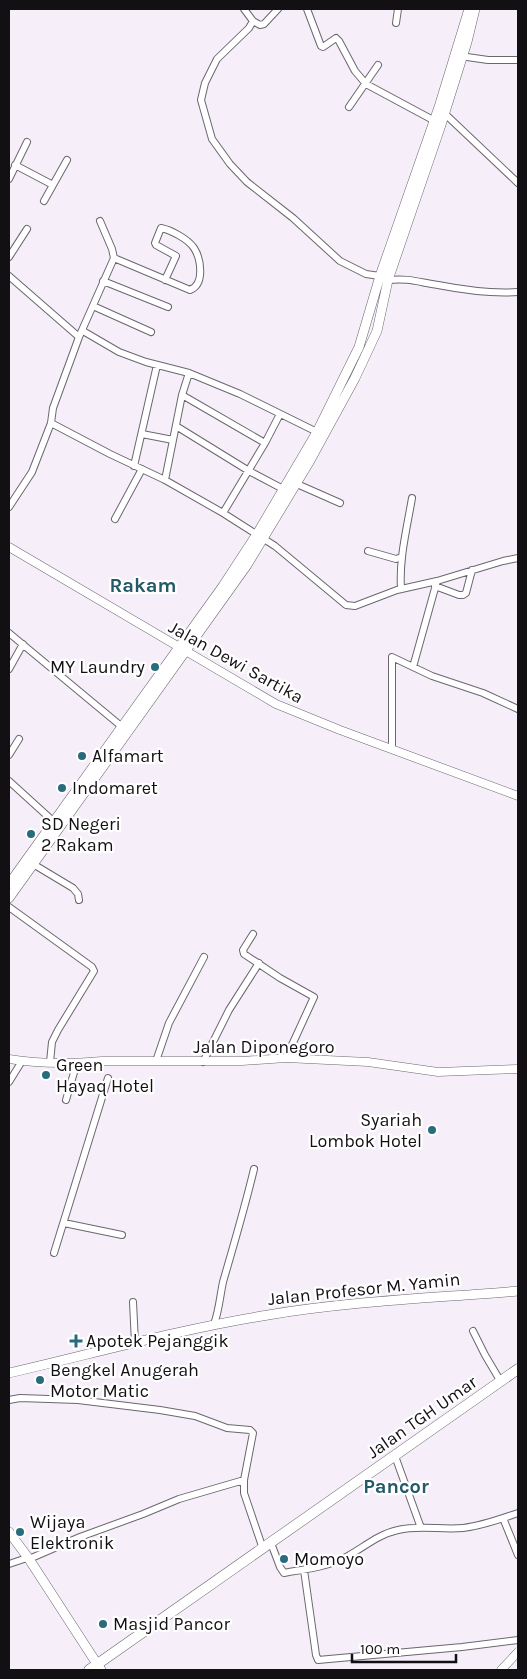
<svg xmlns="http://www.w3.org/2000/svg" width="527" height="1679" font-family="Karla,sans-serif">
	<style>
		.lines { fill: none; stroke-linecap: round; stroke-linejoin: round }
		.minor-casing { stroke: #6c666f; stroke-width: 8 }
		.tertiary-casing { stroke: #6c666f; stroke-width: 9 }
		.secondary-casing { stroke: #6c666f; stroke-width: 10 }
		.primary-casing { stroke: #6c666f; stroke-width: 11 }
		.minor { stroke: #fff; stroke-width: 6 }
		.tertiary { stroke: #fff; stroke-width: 8 }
		.secondary { stroke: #fff; stroke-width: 9 }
		.primary { stroke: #fff; stroke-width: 10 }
		.poi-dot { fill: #276b7c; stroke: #fff; stroke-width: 2 }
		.labels { text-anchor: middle; stroke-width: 4.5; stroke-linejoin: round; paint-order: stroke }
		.street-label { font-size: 18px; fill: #131014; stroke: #fff }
		.poi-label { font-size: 18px; fill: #131014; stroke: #fff; text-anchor: start }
		.quarter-label { font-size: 20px; font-weight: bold; fill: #245967; stroke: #fff }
	</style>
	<rect width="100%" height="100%" fill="#f6eff9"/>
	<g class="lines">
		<defs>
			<path id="minor" d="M 244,9 L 253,21 L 260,25 L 264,24 L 278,9
				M 307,9 L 321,46 L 323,47 L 336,38 L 339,41 L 355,71 L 366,84 L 433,120
				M 253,21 L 249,28 L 217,59 L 205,83 L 201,100 L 212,139 L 230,164 L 247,182 L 293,218 L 340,261 L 366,274 L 380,276
				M 396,23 L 398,9
				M 460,56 L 488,60 L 518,60
				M 349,107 L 378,65
				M 443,112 L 518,183
				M 15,165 L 53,185
				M 9,179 L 27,142
				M 44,201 L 67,160
				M 100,221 L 112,249 L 114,258 L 190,290 C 205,284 201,259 194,248 C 188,239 171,230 161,228 L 155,243 L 156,245 L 176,256 L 165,280
				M 9,257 L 27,229
				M 114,258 L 79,337 L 53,408 L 51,423 L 110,454 L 165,480 L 223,513 L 275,546 L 346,605 L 355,606 L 397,590 L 437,581 L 503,561 L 518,558
				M 9,276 L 79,337
				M 388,280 C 409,278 418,282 438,285 C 464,290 492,294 518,292
				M 103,281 L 168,307
				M 93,306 L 151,332
				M 83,331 L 119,352 L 146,362 L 189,373 L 240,394 L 317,432
				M 182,395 L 265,443
				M 176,426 L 249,471 L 285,490
				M 142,434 L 173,440
				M 134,466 L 157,365
				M 165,480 L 182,395 L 189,373
				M 297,484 L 340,503
				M 9,507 L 32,472 L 51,423
				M 223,513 L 265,443 L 280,414
				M 115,519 L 142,469
				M 368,551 L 396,559 L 402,557
				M 435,586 L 459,595 L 463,595 L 466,593 L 472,570
				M 401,589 C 399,558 407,528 412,498
				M 9,633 L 121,726
				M 413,667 L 437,581
				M 9,669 L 23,644
				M 392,749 L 392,657 L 432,676 L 483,693 L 518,709
				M 9,755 L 19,739
				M 9,781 L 53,821
				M 33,864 L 73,888 L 78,894 L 79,900
				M 9,907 L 92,967 L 94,971 L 58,1030 L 52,1042 L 50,1062
				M 253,934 L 243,950 L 244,954 L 280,978 L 314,997 L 286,1058
				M 156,1061 L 169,1023 L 204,957
				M 203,1062 L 229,1010 L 259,963
				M 9,1082 L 22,1061
				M 66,1100 L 75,1069 L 83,1064
				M 64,1223 L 122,1235
				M 54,1253 L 108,1078
				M 133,1302 L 135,1343
				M 214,1324 C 219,1311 220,1296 223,1282 C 234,1244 245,1207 254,1169
				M 473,1331 L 485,1355 L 501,1382
				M 9,1400 L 20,1398 L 78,1400 L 160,1410 L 195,1416 L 227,1428 L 250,1430 L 253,1433 L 244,1480 L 244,1493 L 263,1549
				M 395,1456 L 421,1528
				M 503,1518 L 518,1555
				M 271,1543 L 280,1567 L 284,1573 L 289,1572 C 309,1569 330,1566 348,1556 C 364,1547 379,1534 398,1530 C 419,1525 442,1530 463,1528 C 482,1526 500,1519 518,1513
				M 29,1559 L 80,1537 L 143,1514 L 179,1499 L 244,1480
				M 9,1564 L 24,1559
				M 304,1570 L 316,1655 L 318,1660 L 462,1647 L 518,1640"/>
			<path id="tertiary" d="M 9,547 L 276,704 L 340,730 L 518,796
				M 9,1059 C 40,1064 71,1064 102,1061 L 242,1061 L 286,1058 L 368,1062 L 438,1072 L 518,1069
				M 501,1670 L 518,1652"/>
			<path id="secondary" d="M 9,884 L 223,586 L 257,534 L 317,432 L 359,347 L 380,276 L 439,107 L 469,9
				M 9,898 L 247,565 L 308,464 L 355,378 L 377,331 L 388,280 L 440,128 L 467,42 L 475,9
				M 9,1373 C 95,1353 181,1329 268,1315 C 351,1301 435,1298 518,1291
				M 9,1532 L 29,1559 L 101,1670"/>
			<path id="primary" d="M 89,1670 L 518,1369"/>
		</defs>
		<use href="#minor" class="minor-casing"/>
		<use href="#tertiary" class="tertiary-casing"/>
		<use href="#secondary" class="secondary-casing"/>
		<use href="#primary" class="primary-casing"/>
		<use href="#minor" class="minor"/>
		<use href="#tertiary" class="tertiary"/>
		<use href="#secondary" class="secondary"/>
		<use href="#primary" class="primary"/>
	</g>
	<g class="poi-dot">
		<circle cx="155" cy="667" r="5"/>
		<circle cx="82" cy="756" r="5"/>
		<circle cx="62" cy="788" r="5"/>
		<circle cx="31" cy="834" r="5"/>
		<circle cx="46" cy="1075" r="5"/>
		<circle cx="432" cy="1130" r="5"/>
		<path d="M73.5 1333.5h5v5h5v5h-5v5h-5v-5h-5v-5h5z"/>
		<circle cx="40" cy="1380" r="5"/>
		<circle cx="20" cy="1532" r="5"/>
		<circle cx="284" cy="1559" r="5"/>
		<circle cx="103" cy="1624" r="5"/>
	</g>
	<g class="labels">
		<g class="street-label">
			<text transform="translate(236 662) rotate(29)" y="6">Jalan Dewi Sartika</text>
			<text x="264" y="1053">Jalan Diponegoro</text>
			<text transform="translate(364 1289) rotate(-6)" y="6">Jalan Profesor M. Yamin</text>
			<text transform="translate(422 1417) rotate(-35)" y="6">Jalan TGH Umar</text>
		</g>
		<g class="poi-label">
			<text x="145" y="673" text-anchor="end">MY Laundry</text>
			<text x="92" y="762">Alfamart</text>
			<text x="72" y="794">Indomaret</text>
			<text x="41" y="830">SD Negeri<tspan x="41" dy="21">2 Rakam</tspan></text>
			<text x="56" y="1071">Green<tspan x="56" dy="21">Hayaq Hotel</tspan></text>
			<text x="422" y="1126" text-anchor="end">Syariah<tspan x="422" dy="21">Lombok Hotel</tspan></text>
			<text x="86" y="1347">Apotek Pejanggik</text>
			<text x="50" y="1376">Bengkel Anugerah<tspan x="50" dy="21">Motor Matic</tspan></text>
			<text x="30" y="1528">Wijaya<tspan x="30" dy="21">Elektronik</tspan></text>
			<text x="294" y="1565">Momoyo</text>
			<text x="113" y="1630">Masjid Pancor</text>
		</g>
		<g class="quarter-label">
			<text x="143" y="592">Rakam</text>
			<text x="396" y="1493">Pancor</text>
		</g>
	</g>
	<rect width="527" height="1679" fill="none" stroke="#131014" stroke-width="20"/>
	<path d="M352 1654v8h104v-8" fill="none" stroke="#131014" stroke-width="2.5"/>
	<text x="360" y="1654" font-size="15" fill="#131014" stroke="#ffffff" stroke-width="4" paint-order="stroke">100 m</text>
</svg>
